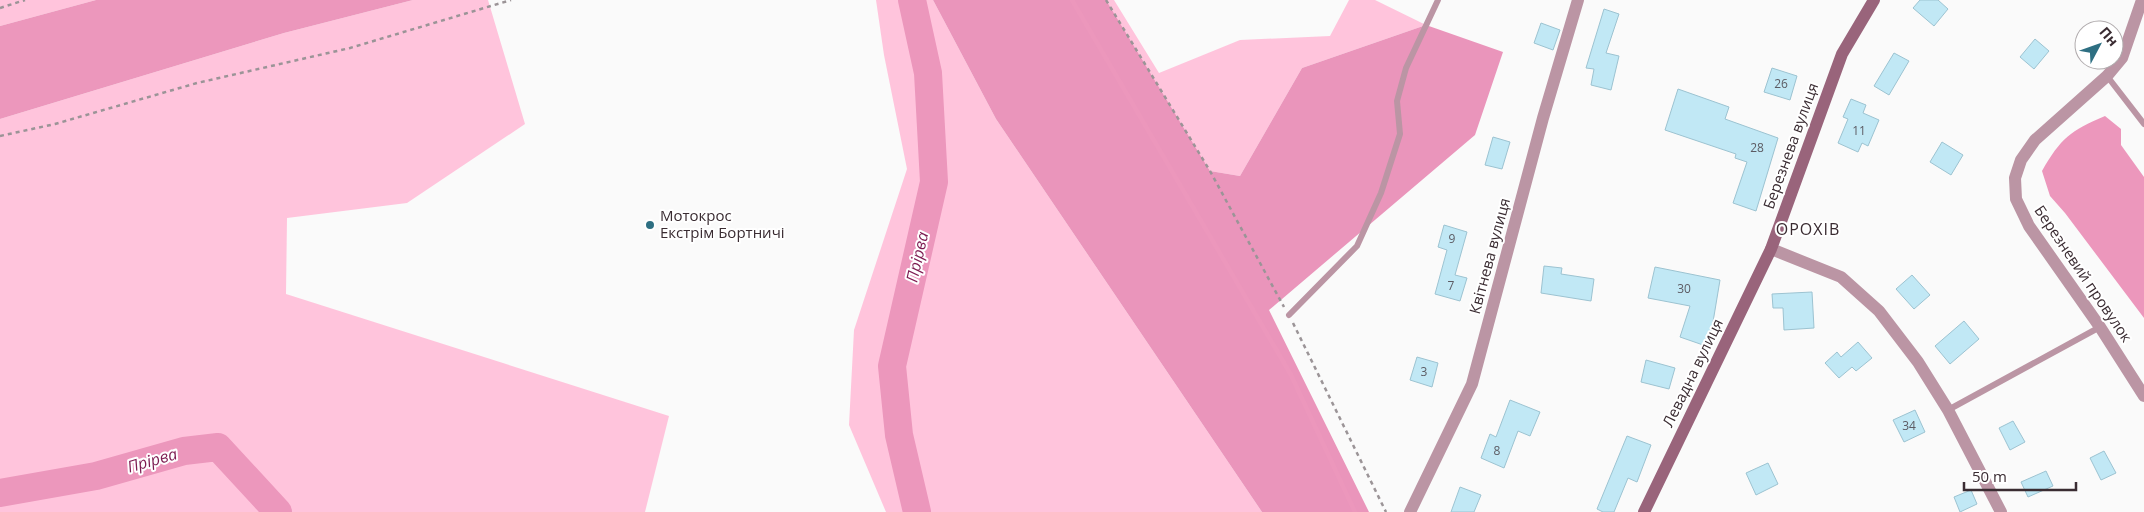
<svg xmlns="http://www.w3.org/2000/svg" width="2144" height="512" font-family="'Open Sans',sans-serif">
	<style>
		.green { fill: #ffc4dc }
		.forest { fill: #ea95bb }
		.water { fill: #ec97bc }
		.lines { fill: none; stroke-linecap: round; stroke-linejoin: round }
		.stream { stroke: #ec97bc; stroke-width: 4.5 }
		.river { stroke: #ec97bc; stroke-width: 28 }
		.building { fill: #c1e8f5; stroke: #9cc3d1 }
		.path { stroke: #9b9497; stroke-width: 2.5; stroke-dasharray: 4 4; stroke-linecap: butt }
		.lane { stroke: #bb95a4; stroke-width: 6 }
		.street { stroke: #bb95a4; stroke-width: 12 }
		.secondary { stroke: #99647b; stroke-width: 12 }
		.poi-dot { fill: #2e6f82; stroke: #fff; stroke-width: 2 }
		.labels { text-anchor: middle; stroke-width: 4; stroke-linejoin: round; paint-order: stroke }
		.number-label { font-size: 12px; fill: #5c5b63 }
		.street-label { font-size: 15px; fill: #3a2c32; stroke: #fff }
		.poi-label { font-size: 15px; fill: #3a2c32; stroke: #fff; text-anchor: start }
		.neighbourhood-label { font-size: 16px; letter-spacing: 1px; fill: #3a2c32; stroke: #fff }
		.water-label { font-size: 16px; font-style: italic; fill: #7c1a50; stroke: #fff }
	</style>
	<rect width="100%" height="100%" fill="#fafafa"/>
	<path class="green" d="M 0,0 L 96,0 L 0,26 Z
		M 413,0 L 488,0 L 525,124 L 407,203 L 287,218 L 286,294 L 669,416 L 645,512 L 0,512 L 0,119 L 284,33 Z
		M 876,0 L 933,0 L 996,119 L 1262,512 L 886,512 L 849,425 L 854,330 L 907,169 L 884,55 Z
		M 1106,0 L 1114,0 L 1159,73 L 1240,40 L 1330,36 L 1349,0 L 1375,0 L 1426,25 L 1302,68 L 1240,176 L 1210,171 Z"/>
	<path class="forest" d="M 933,0 L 1106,0 L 1210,171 L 1240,176 L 1302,68 L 1426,25 L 1503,52 L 1475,135 L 1269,310 L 1369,512 L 1262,512 L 996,119 Z"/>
	<path class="water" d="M 96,0 L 413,0 L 284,33 L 0,119 L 0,26 Z
		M 2105,116 L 2121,129 L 2121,145 L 2144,177 L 2144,318 L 2065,213 L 2050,196 L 2042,171 C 2061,138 2070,131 2105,116 Z"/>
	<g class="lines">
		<path class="stream" d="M 1072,0 L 1291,375 L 1355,512"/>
		<path class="river" d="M 912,0 L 928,73 L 934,182 L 892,366 L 899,435 L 917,512
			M 0,493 L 96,476 L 184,451 L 218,447 L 278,512"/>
	</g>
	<path class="building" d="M 1920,0 L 1938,0 L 1948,9 L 1934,26 L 1913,8 Z
		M 1604,9 L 1619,14 L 1606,53 L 1619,56 L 1611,90 L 1591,85 L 1594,69 L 1586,68 Z
		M 1541,23 L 1560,30 L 1553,50 L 1534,43 Z
		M 2035,39 L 2049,51 L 2034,69 L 2020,57 Z
		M 1894,53 L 1909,61 L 1889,95 L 1874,86 Z
		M 1772,68 L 1797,76 L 1790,100 L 1764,92 Z
		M 1678,89 L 1729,107 L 1725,119 L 1778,138 L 1756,211 L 1733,203 L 1747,162 L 1735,158 L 1736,154 L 1665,130 Z
		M 1851,99 L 1866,105 L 1863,113 L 1879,120 L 1868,146 L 1862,143 L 1858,152 L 1838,143 L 1848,119 L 1843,117 Z
		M 1493,137 L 1510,142 L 1502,169 L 1485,165 Z
		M 1942,142 L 1963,155 L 1951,175 L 1930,162 Z
		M 1444,225 L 1467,232 L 1455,275 L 1467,278 L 1460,301 L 1435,294 L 1447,250 L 1438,247 Z
		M 1544,266 L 1562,268 L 1561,274 L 1594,279 L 1591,301 L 1541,293 Z
		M 1655,267 L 1720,280 L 1712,328 L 1706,346 L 1680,337 L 1690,306 L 1648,298 Z
		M 1912,275 L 1930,295 L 1914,309 L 1896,289 Z
		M 1812,292 L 1814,328 L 1784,330 L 1783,308 L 1773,308 L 1772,294 Z
		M 1964,321 L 1979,339 L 1950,364 L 1935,346 Z
		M 1858,342 L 1872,358 L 1856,371 L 1852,367 L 1839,378 L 1825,363 L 1837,352 L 1841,357 Z
		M 1417,357 L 1438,363 L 1432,387 L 1410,380 Z
		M 1646,360 L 1675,368 L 1669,389 L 1641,382 Z
		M 1510,400 L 1540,412 L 1530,436 L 1518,431 L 1504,468 L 1481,458 L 1490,434 L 1496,437 Z
		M 1915,410 L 1925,432 L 1904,442 L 1893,420 Z
		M 2013,421 L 2025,442 L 2010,450 L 1999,428 Z
		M 1627,436 L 1651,445 L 1637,482 L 1628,478 L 1614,512 L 1603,512 L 1597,509 Z
		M 2104,451 L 2116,473 L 2101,480 L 2090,458 Z
		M 1768,463 L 1778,484 L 1756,495 L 1746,473 Z
		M 2046,471 L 2053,486 L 2028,497 L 2021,482 Z
		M 1460,487 L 1481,495 L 1474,512 L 1451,512 Z
		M 1971,490 L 1977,504 L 1960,512 L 1954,497 Z"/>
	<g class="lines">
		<path class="path" d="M 1106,0 L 1210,171 L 1284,307
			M 0,8 L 25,0
			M 0,136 L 55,124 L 197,83 L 350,48 L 511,0
			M 1293,323 L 1386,512"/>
		<path class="lane" d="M 2107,76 L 2144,124
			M 1289,315 L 1357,246 L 1381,193 L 1400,134 L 1397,101 L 1406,68 L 1438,0
			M 1948,410 L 2100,327"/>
		<path class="street" d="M 2142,0 L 2122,58 L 2107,76 L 2035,140 L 2021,160 L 2015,178 L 2016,199 L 2029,226 L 2100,327 L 2144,396
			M 1771,249 L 1841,277 L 1879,311 L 1918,362 L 1948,410 L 2001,512
			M 1410,512 L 1472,384 L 1543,118 L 1578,0"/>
		<path class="secondary" d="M 1644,512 L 1771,249 L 1842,54 L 1874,0"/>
	</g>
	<circle class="poi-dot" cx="650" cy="225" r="5"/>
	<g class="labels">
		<g class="number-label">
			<text x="1781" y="88">26</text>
			<text x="1859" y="135">11</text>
			<text x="1757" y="152">28</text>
			<text x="1452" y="243">9</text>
			<text x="1451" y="290">7</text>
			<text x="1684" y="293">30</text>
			<text x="1424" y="376">3</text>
			<text x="1909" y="430">34</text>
			<text x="1497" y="455">8</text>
		</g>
		<g class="street-label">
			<text transform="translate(1791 146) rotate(-70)" y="5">Березнева вулиця</text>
			<text transform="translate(1490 256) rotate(-75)" y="5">Квітнева вулиця</text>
			<text transform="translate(2083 274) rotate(56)" y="5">Березневий провулок</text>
			<text transform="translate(1693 373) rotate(-64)" y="5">Левадна вулиця</text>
		</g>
		<g class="poi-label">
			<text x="660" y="221">Мотокрос<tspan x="660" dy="17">Екстрім Бортничі</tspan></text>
		</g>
		<g class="neighbourhood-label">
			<text x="1808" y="235">ОРОХІВ</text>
		</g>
		<g class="water-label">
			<text transform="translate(917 257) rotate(-77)" y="6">Прірва</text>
			<text transform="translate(152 460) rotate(-16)" y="6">Прірва</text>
		</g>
	</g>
	<g transform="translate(2099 45) rotate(49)"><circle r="24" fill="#ffffff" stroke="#b0abad"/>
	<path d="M0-4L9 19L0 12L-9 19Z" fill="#2e6f82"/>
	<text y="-8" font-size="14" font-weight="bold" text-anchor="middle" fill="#3a2c32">Пн</text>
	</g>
	<path d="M1964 482v8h112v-8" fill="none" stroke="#3a2c32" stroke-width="2.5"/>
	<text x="1972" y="482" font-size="15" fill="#3a2c32" stroke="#ffffff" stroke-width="4" paint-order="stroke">50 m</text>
</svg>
